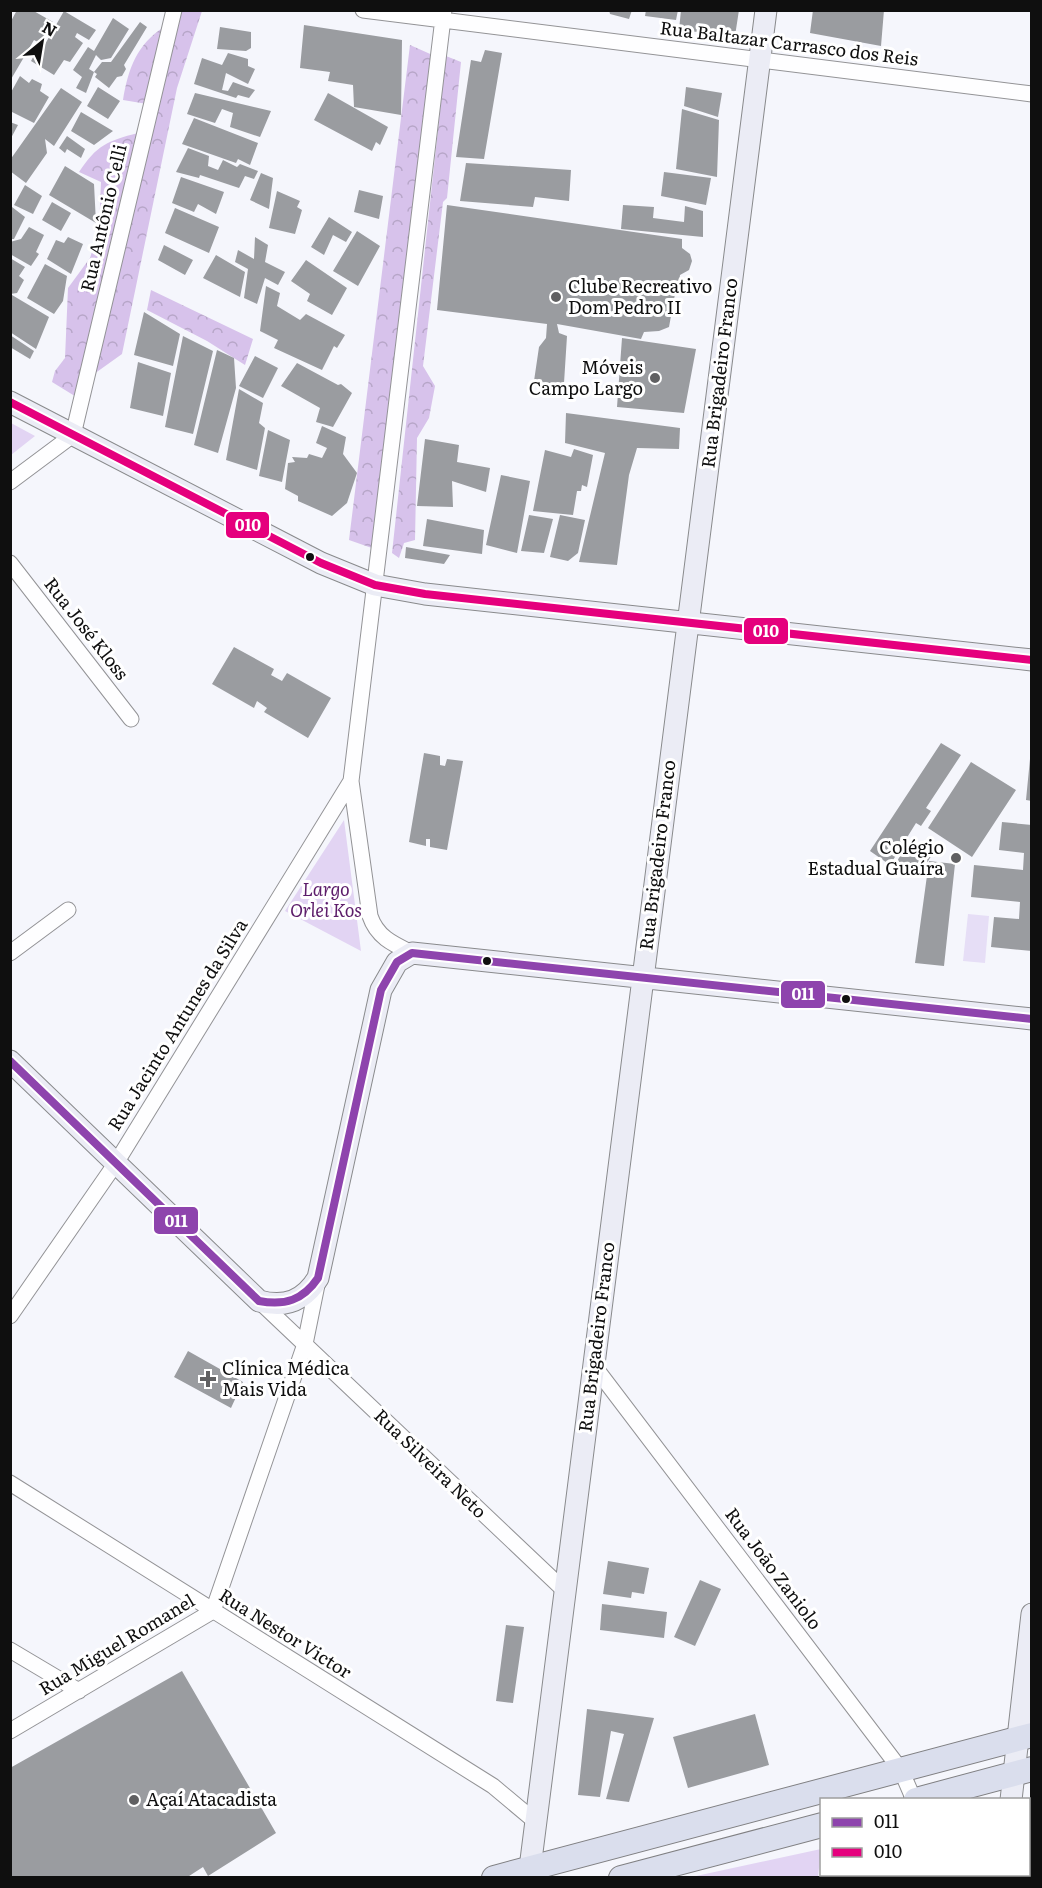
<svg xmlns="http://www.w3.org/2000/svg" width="1042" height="1888" font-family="Literata,serif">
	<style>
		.forest { fill: url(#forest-crowns) }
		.park { fill: #e2d4f3 }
		.pitch { fill: #e6def6 }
		.building { fill: #9a9ca0 }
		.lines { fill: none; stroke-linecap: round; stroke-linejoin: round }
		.minor-casing { stroke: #939396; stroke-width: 17 }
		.secondary-casing { stroke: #898a8c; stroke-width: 23 }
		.primary-casing { stroke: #808083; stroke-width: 26 }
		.minor { stroke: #fefeff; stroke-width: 15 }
		.secondary { stroke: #ebecf5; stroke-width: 21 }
		.primary { stroke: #dadeed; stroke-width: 24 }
		.bus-1-casing { stroke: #fff; stroke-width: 12 }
		.bus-2-casing { stroke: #fff; stroke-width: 12 }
		.bus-1 { stroke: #8e44ad; stroke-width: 8 }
		.bus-2 { stroke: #e5007d; stroke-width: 8 }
		.poi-dot { fill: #606062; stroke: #fff; stroke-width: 2 }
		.bus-dot { fill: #0f0f0f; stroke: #fff; stroke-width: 2 }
		.labels { text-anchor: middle; stroke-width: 6; stroke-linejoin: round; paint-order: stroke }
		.street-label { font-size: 18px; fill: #0f0f0f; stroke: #fff }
		.poi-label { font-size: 18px; fill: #0f0f0f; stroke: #fff; text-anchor: start }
		.park-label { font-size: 18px; font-style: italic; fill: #5c1c6a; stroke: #fff }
		.line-badge { stroke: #fff; stroke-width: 2 }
		.badge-label { font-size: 16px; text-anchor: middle; font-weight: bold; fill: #fff }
	</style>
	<defs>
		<pattern id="forest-crowns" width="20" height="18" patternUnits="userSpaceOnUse" patternTransform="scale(1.5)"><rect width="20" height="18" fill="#d7c2eb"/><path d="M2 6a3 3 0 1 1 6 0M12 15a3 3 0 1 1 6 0" fill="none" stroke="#b7a6c8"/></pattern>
	</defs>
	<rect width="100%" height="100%" fill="#f5f6fc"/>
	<path class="forest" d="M 182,11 L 202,11 L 177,88 L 122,354 L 94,374 Z
		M 164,27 L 147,104 L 123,100 C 128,69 137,44 164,27 Z
		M 410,45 L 437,57 L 386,553 L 349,540 Z
		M 446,56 L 461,62 L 447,198 L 443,202 L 423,366 L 435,386 L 429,418 L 417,438 L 415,540 L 404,543 L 399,558 L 392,553 Z
		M 138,133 L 78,398 L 52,382 L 55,371 L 65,358 L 68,288 L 90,258 L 99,229 L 101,182 L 79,172 C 97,145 107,141 138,133 Z
		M 151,290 L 253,339 L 245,365 L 207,341 L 147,310 Z"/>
	<path class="park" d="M 11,423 L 35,436 L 11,455 Z
		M 344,820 L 361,951 L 285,911 Z
		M 821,1849 L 818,1877 L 696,1876 Z"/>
	<path class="pitch" d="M 968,914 L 989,916 L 985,963 L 963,961 Z"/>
	<path class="building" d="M 17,10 L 32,10 L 53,22 L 41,44 L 34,40 L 10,81 L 10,23 Z
		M 609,10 L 632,10 L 629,19 L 610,14 Z
		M 646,10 L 678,10 L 676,20 L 645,16 Z
		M 681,10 L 739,10 L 735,36 L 679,30 Z
		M 813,10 L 884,10 L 881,46 L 810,33 Z
		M 64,11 L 96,30 L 89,40 L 77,33 L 75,37 L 83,43 L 70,62 L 64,60 L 54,75 L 31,61 L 39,46 L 44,46 Z
		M 113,18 L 129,29 L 111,58 L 101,60 L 96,55 L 89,69 L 94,72 L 86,93 L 76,88 L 82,77 L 73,70 L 88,47 L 94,51 Z
		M 140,22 L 147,27 L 124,65 L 126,69 L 122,76 L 117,77 L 109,88 L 95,77 L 97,74 L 94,72 L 102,62 L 111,62 Z
		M 304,25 L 402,40 L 401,115 L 354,107 L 353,85 L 328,81 L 330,72 L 300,68 Z
		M 220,27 L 251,32 L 251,48 L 246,51 L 217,49 Z
		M 485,50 L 502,53 L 484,159 L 456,157 L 471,60 L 481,62 Z
		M 228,53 L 248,59 L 248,66 L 255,69 L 248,84 L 226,73 L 222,90 L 228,91 L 233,82 L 255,90 L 249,98 L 238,95 L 236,98 L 194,84 L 202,58 L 222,65 Z
		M 20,76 L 29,83 L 32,79 L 42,84 L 40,91 L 49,97 L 34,123 L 10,111 L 10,94 Z
		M 98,87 L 120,101 L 108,119 L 87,106 Z
		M 686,87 L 722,93 L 718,117 L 684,106 Z
		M 61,88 L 82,102 L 54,146 L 45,139 L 47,153 L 26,183 L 10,171 L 10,160 Z
		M 195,93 L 271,111 L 260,137 L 230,127 L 233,113 L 222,109 L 215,123 L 187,114 Z
		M 328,93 L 388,127 L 380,145 L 376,142 L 372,151 L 314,120 Z
		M 682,109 L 719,120 L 717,177 L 676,169 Z
		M 81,112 L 113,131 L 94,145 L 71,131 Z
		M 194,118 L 258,143 L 250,165 L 238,159 L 236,163 L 182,144 Z
		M 10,122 L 18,125 L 10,140 Z
		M 67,136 L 85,149 L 81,158 L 67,149 L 65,153 L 59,148 Z
		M 188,148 L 209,156 L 208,166 L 218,170 L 223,160 L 237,167 L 240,164 L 258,171 L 254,179 L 245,176 L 239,188 L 200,175 L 199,178 L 176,172 Z
		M 466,163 L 571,170 L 569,201 L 535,197 L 533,207 L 460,201 Z
		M 65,166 L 94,184 L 96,223 L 49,195 Z
		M 664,172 L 711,178 L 706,205 L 661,196 Z
		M 261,173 L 273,178 L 269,209 L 250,200 Z
		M 181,177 L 224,192 L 216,214 L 198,204 L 194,212 L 172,203 Z
		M 25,185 L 42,196 L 33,214 L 14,205 Z
		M 359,190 L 383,196 L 379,219 L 354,212 Z
		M 277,191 L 300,201 L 297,207 L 302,210 L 295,234 L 269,228 Z
		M 52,202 L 71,213 L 61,231 L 42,220 Z
		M 447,205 L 682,239 L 682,248 L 690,254 L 692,261 L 689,270 L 680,275 L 679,283 L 677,283 L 669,327 L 659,331 L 644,332 L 641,339 L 557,324 L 559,333 L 567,336 L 564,383 L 559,385 L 534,381 L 539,347 L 546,338 L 547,324 L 437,310 Z
		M 623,205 L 654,207 L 653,218 L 684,222 L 685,206 L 703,211 L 703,237 L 621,229 Z
		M 12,207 L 25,217 L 14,239 L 10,239 Z
		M 175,208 L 219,227 L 209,253 L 165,233 Z
		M 329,217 L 352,232 L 346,242 L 333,235 L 324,255 L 311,247 Z
		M 29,227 L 44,235 L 36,252 L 39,254 L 31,266 L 10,254 L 10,242 L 21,239 Z
		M 357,231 L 380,246 L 358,286 L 333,271 Z
		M 68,237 L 83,244 L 71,274 L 47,259 L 56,240 L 64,243 Z
		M 255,237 L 268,245 L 265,262 L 285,272 L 278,285 L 265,278 L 257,304 L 244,298 L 248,269 L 235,262 L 238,250 L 254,259 Z
		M 164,245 L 193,260 L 185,275 L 158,260 Z
		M 216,255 L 245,272 L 240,297 L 203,278 Z
		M 10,258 L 25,267 L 19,276 L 24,280 L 17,293 L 10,294 Z
		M 306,260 L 347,288 L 332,315 L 307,301 L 310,294 L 291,281 Z
		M 45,264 L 67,276 L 63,301 L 54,314 L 27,298 Z
		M 266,286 L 280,293 L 277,306 L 300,320 L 306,314 L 345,335 L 337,348 L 334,346 L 322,370 L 274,348 L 278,340 L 260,331 Z
		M 12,295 L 49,317 L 36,349 L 10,332 Z
		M 144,312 L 180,334 L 173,366 L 134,355 Z
		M 10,335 L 34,351 L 30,359 L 10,347 Z
		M 183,336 L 213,351 L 193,434 L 165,427 Z
		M 622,338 L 696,349 L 684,413 L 617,407 Z
		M 217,350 L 234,358 L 236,388 L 218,453 L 194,445 Z
		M 255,356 L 278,368 L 263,398 L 239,386 Z
		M 138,362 L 171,373 L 163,416 L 130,408 Z
		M 297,363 L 338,385 L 341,384 L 352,393 L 333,427 L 316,422 L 320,408 L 281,386 Z
		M 239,389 L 263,403 L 259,423 L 265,428 L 257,470 L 226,460 Z
		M 566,413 L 680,428 L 679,449 L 637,448 L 629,475 L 617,565 L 579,562 L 605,453 L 565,443 Z
		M 322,426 L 346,437 L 343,454 L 357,473 L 347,503 L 332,516 L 298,501 L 298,496 L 285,489 L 288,463 L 295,462 L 292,457 L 307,458 L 309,454 L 322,458 L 327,448 L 316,443 Z
		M 268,430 L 290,440 L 282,482 L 259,476 Z
		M 425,439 L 459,445 L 457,462 L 490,468 L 486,492 L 452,481 L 453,507 L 417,506 Z
		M 574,449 L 593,455 L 587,487 L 582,485 L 581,491 L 577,491 L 573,515 L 533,511 L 545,450 L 571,457 Z
		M 501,475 L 530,481 L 517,553 L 486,545 Z
		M 529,515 L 553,519 L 544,553 L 521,551 Z
		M 560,515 L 585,520 L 578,553 L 568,561 L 550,557 Z
		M 427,519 L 484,530 L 482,554 L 423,546 Z
		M 406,547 L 450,555 L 444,564 L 405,558 Z
		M 234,647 L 274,669 L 271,675 L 282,681 L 287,673 L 331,698 L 308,738 L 264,712 L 267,708 L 257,701 L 254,708 L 212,684 Z
		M 941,743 L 961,755 L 926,808 L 931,811 L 921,826 L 916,823 L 890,865 L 870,851 Z
		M 424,753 L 440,756 L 440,765 L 445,766 L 447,759 L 463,761 L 447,850 L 430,847 L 430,839 L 426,839 L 426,846 L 409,842 Z
		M 1030,759 L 1032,759 L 1032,801 L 1026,800 Z
		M 971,762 L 1016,790 L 972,857 L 928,828 Z
		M 1002,822 L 1032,825 L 1032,951 L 991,947 L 994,917 L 1019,919 L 1020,902 L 971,897 L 974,865 L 1023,870 L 1024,853 L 999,850 Z
		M 911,839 L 933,853 L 919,876 L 897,861 Z
		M 929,861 L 955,864 L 944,966 L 915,963 Z
		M 188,1351 L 243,1382 L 231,1408 L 174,1377 Z
		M 608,1561 L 649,1568 L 644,1594 L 632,1592 L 631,1598 L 603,1594 Z
		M 700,1580 L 721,1589 L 695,1646 L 674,1637 Z
		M 602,1604 L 667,1612 L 664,1638 L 600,1630 Z
		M 506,1625 L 524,1627 L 513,1703 L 496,1701 Z
		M 182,1671 L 276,1833 L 208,1876 L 203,1867 L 186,1878 L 10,1878 L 10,1768 Z
		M 587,1709 L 654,1718 L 629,1802 L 606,1799 L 624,1734 L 611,1731 L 600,1797 L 578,1795 Z
		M 755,1714 L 769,1765 L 688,1788 L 673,1737 Z"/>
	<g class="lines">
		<defs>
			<path id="minor" d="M 363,10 L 1032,94
				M 10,482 L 73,435 L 174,10
				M 10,563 L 131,719
				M 10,953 L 68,910
				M 412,953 C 393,944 377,937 370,916 L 351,781 L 444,10
				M 259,1301 L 565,1591
				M 10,1316 L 116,1163 L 351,781
				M 594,1366 L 901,1770 L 914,1800
				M 10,1483 L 493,1786 L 536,1822
				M 213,1611 L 305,1344 L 318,1280
				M 10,1650 L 79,1691
				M 10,1731 L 213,1611"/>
			<path id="secondary" d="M 10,402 L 321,563 L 375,585 L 425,594 L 1032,660
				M 10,1061 L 259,1301 C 285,1308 304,1301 318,1278 L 381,990 L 397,962 L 412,953 L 1032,1019
				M 1011,1800 L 1032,1614
				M 530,1868 L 766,10
				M 1002,1878 L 1003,1874"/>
			<path id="primary" d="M 916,1800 L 1032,1769
				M 494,1878 L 1032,1735
				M 621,1878 L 822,1825"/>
		</defs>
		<use href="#minor" class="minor-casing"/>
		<use href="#secondary" class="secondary-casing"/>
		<use href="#primary" class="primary-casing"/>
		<use href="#minor" class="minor"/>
		<use href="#secondary" class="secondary"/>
		<use href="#primary" class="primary"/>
		<defs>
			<path id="bus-1" d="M 10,1061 L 259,1301 C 285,1306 303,1300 318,1278 L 381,990 L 397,962 L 412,953 L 1032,1019"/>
			<path id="bus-2" d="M 10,402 L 321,563 L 375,585 L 425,594 L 1032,660"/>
		</defs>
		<use href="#bus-1" class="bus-1-casing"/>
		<use href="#bus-2" class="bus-2-casing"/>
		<use href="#bus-1" class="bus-1"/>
		<use href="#bus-2" class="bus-2"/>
	</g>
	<g class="poi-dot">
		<circle cx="556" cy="297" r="6"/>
		<circle cx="655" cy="378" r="6"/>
		<circle cx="956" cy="858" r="6"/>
		<path d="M205 1370h6v6h6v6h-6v6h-6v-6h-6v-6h6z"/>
		<circle cx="134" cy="1800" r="6"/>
	</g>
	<g class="bus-dot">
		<circle cx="310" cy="557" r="5"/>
		<circle cx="487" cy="961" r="5"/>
		<circle cx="846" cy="999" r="5"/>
	</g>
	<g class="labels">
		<g class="street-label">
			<text transform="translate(789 44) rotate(7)" y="6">Rua Baltazar Carrasco dos Reis</text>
			<text transform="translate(104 218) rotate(-77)" y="6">Rua Antônio Celli</text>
			<text transform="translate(720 373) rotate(-83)" y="6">Rua Brigadeiro Franco</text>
			<text transform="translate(86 629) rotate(52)" y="6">Rua José Kloss</text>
			<text transform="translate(658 855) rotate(-83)" y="6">Rua Brigadeiro Franco</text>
			<text transform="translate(178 1025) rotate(-58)" y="6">Rua Jacinto Antunes da Silva</text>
			<text transform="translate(597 1337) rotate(-83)" y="6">Rua Brigadeiro Franco</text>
			<text transform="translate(430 1464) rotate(44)" y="6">Rua Silveira Neto</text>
			<text transform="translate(773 1569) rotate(53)" y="6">Rua João Zaniolo</text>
			<text transform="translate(285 1634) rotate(32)" y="6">Rua Nestor Victor</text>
			<text transform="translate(117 1645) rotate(-31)" y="6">Rua Miguel Romanel</text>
		</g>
		<g class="poi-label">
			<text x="568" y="293">Clube Recreativo<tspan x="568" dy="21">Dom Pedro II</tspan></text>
			<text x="643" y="374" text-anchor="end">Móveis<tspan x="643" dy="21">Campo Largo</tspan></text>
			<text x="944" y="854" text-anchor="end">Colégio<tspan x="944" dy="21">Estadual Guaíra</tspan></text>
			<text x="222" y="1375">Clínica Médica<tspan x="222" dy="21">Mais Vida</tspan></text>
			<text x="146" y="1806">Açaí Atacadista</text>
		</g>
		<g class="park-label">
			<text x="326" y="896">Largo<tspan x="326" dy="21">Orlei Kos</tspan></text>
		</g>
	</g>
	<g class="line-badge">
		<rect x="225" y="511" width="45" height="28" rx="6" fill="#e5007d"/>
		<rect x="743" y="617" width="46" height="28" rx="6" fill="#e5007d"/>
		<rect x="780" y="980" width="46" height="29" rx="6" fill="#8e44ad"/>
		<rect x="153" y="1206" width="46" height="29" rx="6" fill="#8e44ad"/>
	</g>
	<g class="badge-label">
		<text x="248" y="531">010</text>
		<text x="766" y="637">010</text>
		<text x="803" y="1000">011</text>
		<text x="176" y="1227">011</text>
	</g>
	<rect width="1042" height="1888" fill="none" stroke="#0f0f0f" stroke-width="24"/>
	<rect x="820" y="1798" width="210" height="78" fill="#ffffff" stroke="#9f9f9f" stroke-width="1.5"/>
	<rect x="832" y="1818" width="30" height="9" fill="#8e44ad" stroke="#9f9f9f" stroke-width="1.5"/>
	<text x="874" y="1828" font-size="18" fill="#0f0f0f">011</text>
	<rect x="832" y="1848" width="30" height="9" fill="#e5007d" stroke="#9f9f9f" stroke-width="1.5"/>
	<text x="874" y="1858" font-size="18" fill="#0f0f0f">010</text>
	<g transform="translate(42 42) rotate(30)" stroke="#ffffff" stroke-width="4.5" paint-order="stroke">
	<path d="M0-4.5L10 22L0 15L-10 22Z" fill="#0f0f0f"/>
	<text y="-9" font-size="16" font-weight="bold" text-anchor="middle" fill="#0f0f0f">N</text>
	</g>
</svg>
